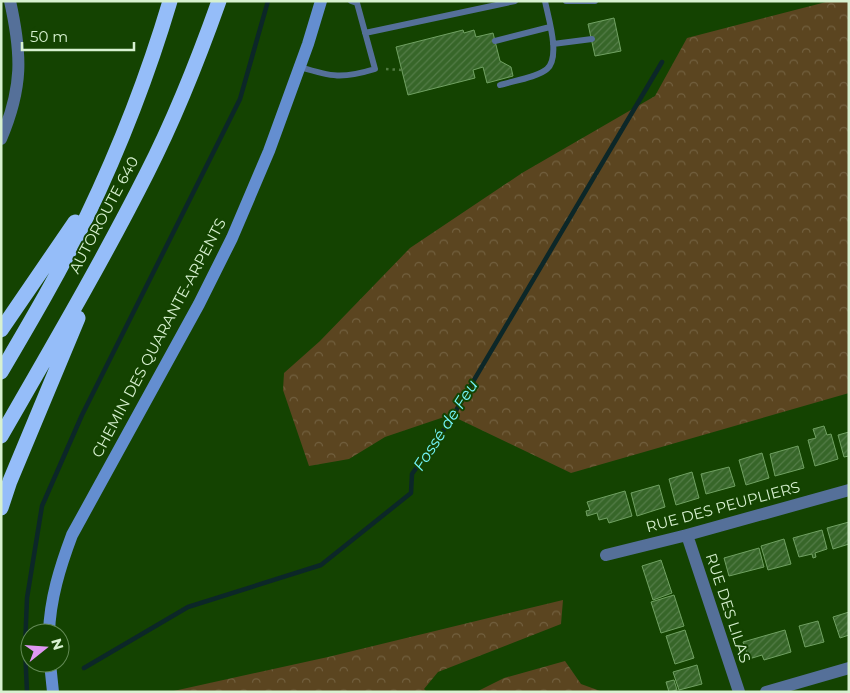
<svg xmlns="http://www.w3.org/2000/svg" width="850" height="693" font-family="Montserrat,sans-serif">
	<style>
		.forest { fill: url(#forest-crowns) }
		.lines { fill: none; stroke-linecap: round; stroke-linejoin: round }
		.stream { stroke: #0c2728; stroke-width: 4.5 }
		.building { fill: url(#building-hatch); stroke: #70a162 }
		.path { stroke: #517a42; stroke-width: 2.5; stroke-dasharray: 2.5 4; stroke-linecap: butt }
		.lane { stroke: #557099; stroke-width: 6 }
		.street { stroke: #557099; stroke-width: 12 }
		.secondary { stroke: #648ed0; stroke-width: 12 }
		.highway { stroke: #95bdf9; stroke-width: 15 }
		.labels { text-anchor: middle; stroke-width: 4; stroke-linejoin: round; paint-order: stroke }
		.street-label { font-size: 15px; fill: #d7f1d0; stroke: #144301 }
		.water-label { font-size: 16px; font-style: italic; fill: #76f8fd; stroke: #144301 }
	</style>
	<defs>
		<pattern id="forest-crowns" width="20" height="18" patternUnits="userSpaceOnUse" patternTransform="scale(1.25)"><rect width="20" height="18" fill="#5b4520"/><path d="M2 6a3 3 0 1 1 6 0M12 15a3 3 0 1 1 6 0" fill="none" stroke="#72603f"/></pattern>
		<pattern id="building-hatch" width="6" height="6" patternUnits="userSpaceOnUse" patternTransform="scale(1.25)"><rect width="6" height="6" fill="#376629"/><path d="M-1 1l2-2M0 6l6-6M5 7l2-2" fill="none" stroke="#537c47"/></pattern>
	</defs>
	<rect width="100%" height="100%" fill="#144301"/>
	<path class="forest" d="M 830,1 L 849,1 L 849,393 L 571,473 L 450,415 L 385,437 L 349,459 L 309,466 L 283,390 L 284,373 L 320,341 L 410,248 L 522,173 L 655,96 L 687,38 Z
		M 563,600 L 561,624 L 438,672 L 424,689 L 427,692 L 169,692 L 328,657 Z
		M 565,661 L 581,684 L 603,692 L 476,692 L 504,678 Z"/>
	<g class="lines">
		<path class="stream" d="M 84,668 L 188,607 L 321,565 L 411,493 L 412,474 L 448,424 L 662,62
			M 27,692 L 25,648 L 27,598 L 42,506 L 82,415 L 240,99 L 268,1"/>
	</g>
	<path class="building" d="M 614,18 L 621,51 L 595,56 L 588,24 Z
		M 463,30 L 464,33 L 474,30 L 476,37 L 493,33 L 500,61 L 511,67 L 513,76 L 487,83 L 483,67 L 473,70 L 475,78 L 408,95 L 396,47 Z
		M 824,426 L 827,435 L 831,434 L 838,459 L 815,466 L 808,440 L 816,438 L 813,429 Z
		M 849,432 L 849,456 L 844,457 L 838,435 Z
		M 798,446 L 804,468 L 775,476 L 770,454 Z
		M 762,453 L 769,478 L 746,485 L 739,460 Z
		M 729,467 L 735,486 L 706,494 L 701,474 Z
		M 692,472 L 699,498 L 676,505 L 669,479 Z
		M 659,485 L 665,507 L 637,516 L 631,493 Z
		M 625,491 L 632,516 L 609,523 L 607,518 L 599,520 L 597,513 L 587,516 L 586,511 L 590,510 L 587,502 Z
		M 849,522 L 849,544 L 833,549 L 827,528 Z
		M 822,530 L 827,549 L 815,553 L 816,557 L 813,558 L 812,554 L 799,557 L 793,538 Z
		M 784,539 L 791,564 L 768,570 L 761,546 Z
		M 759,548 L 764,567 L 729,576 L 724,558 Z
		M 661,560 L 672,593 L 653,600 L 642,566 Z
		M 674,595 L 684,626 L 661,633 L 651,602 Z
		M 849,612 L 849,635 L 840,638 L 833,617 Z
		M 818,621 L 824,642 L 805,647 L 799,626 Z
		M 685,630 L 694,658 L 675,664 L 666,636 Z
		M 785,630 L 791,652 L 764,660 L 762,655 L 749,659 L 743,642 Z
		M 697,665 L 702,684 L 679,690 L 673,672 Z
		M 674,680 L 677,690 L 669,692 L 666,682 Z"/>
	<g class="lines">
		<path class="path" d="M 386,69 L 402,70"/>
		<path class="lane" d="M 566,1 L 595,1
			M 365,33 L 515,1
			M 495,41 L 550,27
			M 553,44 L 592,39
			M 300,67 C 332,77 342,79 375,69 L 357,3 L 351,1
			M 500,85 C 513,81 538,77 547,69 C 561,57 548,17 545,1"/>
		<path class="street" d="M 1,139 C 23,87 22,55 10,1
			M 687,535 L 739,692
			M 606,555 L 687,535 L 849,490
			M 766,692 L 849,668"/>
		<path class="secondary" d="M 49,633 C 50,599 60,567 72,535 L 199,304 L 232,238 L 269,151 L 308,44 L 321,1
			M 50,663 L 53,692"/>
		<path class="highway" d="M 1,330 L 75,222
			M 1,372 C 31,321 61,270 87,216 C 120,147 148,75 170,1
			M 1,436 C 51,349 102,262 147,173 C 175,118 198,60 219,1
			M 1,508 L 10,481 L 78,318"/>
	</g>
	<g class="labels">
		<g class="street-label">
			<text transform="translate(104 215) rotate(-62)" y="5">AUTOROUTE 640</text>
			<text transform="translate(159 338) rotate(-62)" y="5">CHEMIN DES QUARANTE-ARPENTS</text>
			<text transform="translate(723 507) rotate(-15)" y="5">RUE DES PEUPLIERS</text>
			<text transform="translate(728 608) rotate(72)" y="5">RUE DES LILAS</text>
		</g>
		<g class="water-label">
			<text transform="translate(445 425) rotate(-57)" y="6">Fossé de Feu</text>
		</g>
	</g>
	<rect width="850" height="693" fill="none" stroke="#d7f1d0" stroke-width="5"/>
	<g transform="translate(45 648) rotate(73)"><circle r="24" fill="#144301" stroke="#628954"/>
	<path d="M0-4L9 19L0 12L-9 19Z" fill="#df98f2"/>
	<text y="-8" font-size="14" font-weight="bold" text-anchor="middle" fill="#d7f1d0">N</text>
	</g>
	<path d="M22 42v8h112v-8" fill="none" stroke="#d7f1d0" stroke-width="2.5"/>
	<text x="30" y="42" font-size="15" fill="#d7f1d0" stroke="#144301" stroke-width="4" paint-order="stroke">50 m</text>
</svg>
